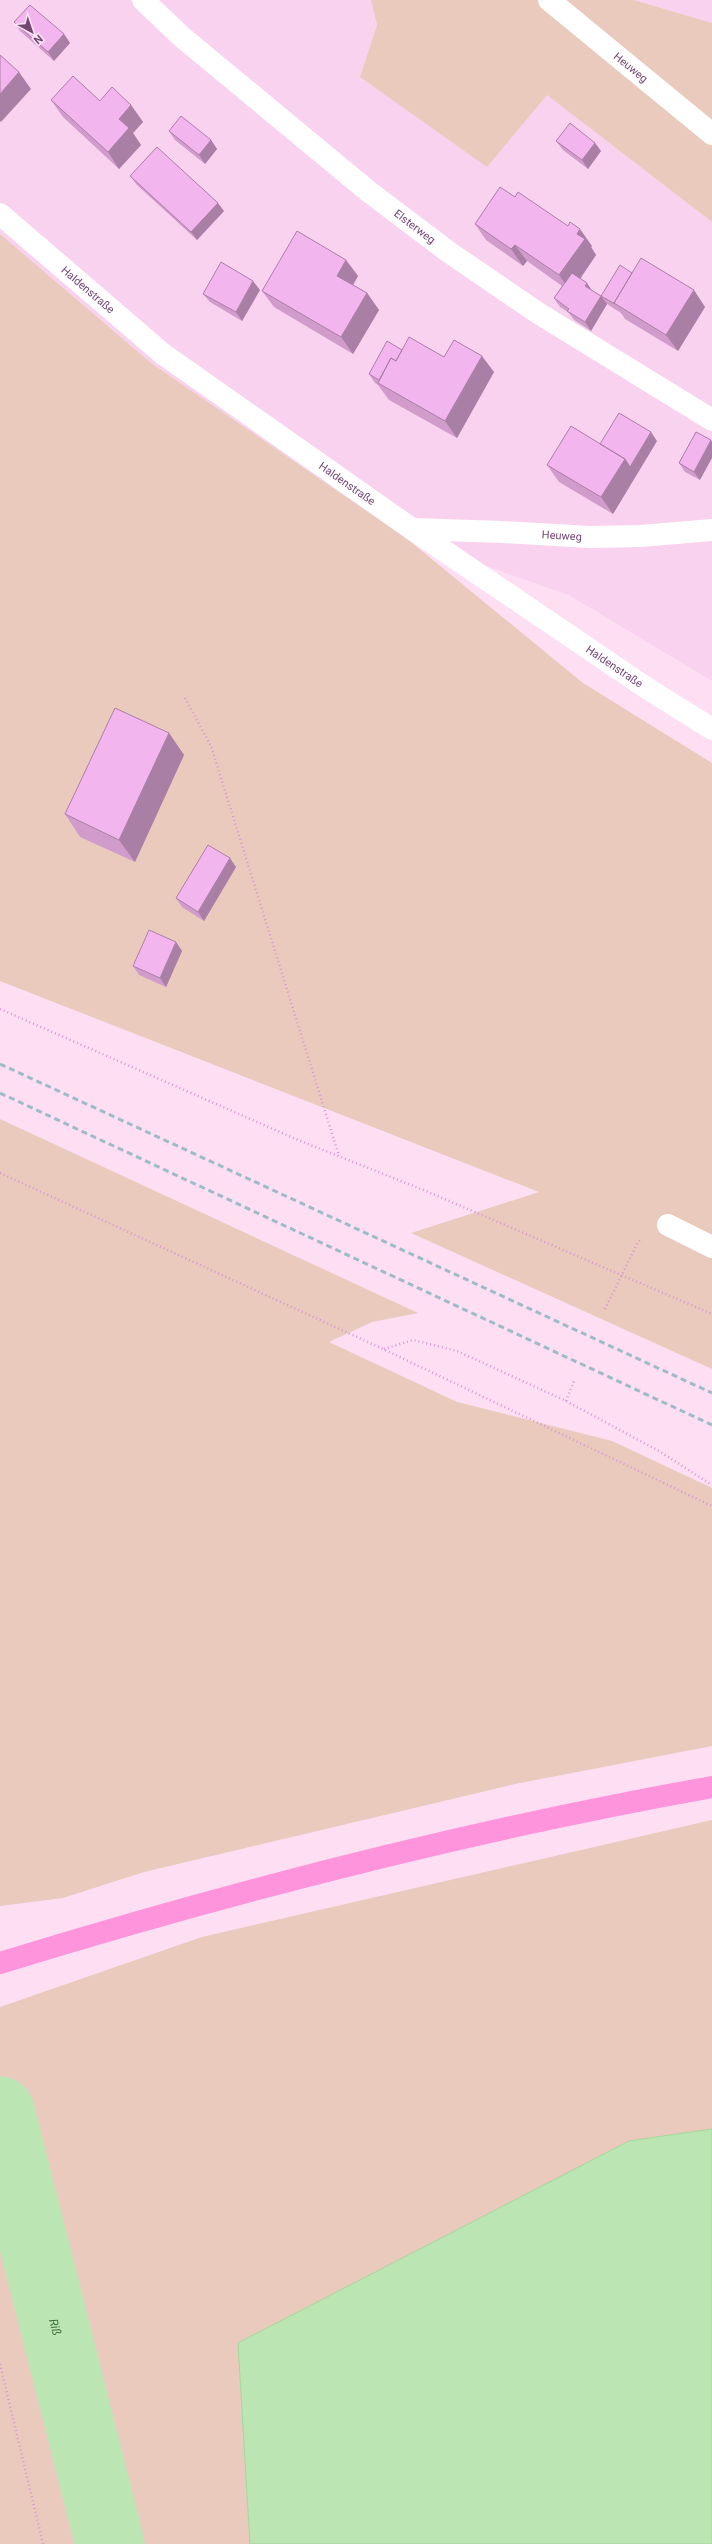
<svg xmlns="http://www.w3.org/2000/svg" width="712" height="2544" font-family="Roboto,sans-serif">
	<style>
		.residential { fill: #f9d2ef }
		.green { fill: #eacabd }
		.water { fill: #bbe6b3; stroke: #a2d899 }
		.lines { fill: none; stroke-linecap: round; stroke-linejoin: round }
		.river { stroke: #bbe6b3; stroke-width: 69 }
		.path { stroke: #d799d2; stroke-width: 2.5; stroke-dasharray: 1 3; stroke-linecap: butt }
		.minor { stroke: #fff; stroke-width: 22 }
		.major { stroke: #fe94dc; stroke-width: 22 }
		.rail { stroke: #9ebcc5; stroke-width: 3; stroke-dasharray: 6 4; stroke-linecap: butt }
		.wall { fill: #d19ccc }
		.shaded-wall { fill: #aa7fa6 }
		.building { fill: #f3b5ed; stroke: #aa7fa6 }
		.labels { text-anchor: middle; stroke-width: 3; stroke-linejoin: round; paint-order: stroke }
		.street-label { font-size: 11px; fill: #734671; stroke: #ffe5f7 }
		.water-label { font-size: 12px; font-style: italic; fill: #407238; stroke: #ffe5f7 }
	</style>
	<rect width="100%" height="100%" fill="#fddef3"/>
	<path class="residential" d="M 0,0 L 371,0 L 377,25 L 360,77 L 547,95 L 712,222 L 712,681 L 569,595 L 406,538 L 151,363 L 0,234 Z
		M 634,0 L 712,0 L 712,23 Z"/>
	<path class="green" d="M 371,0 L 634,0 L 712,23 L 712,222 L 547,95 L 487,167 L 360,77 L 377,25 Z
		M 0,234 L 151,363 L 406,538 L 583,683 L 712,763 L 712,1369 L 411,1233 L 539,1192 L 0,981 Z
		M 0,1119 L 418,1313 L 372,1322 L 329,1342 L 457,1402 L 612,1441 L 712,1488 L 712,1746 L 515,1784 L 144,1872 L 63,1898 L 0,1906 Z
		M 712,1820 L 712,2129 L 629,2141 L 238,2343 L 250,2544 L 0,2544 L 0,2007 L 202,1937 Z"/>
	<path class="water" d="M 712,2129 L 712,2544 L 250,2544 L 238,2343 L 629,2141 Z"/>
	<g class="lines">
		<path class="river" id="s1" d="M 0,2111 L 110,2544"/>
		<path class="path" d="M 185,698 L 211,746 L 339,1156
			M 0,1009 L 298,1140 L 426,1191 L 712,1314
			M 0,1173 L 383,1349 L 712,1506
			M 605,1309 L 638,1242 L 641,1240
			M 384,1349 L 413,1340 L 457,1351 L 566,1401 L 659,1451 L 712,1485
			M 566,1401 L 574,1381
			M 0,2364 L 43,2544"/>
		<g class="minor">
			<path id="s2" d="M 143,0 L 182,37 L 368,191 L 450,253 L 538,313 L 712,420"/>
			<path id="s3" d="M 549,0 L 712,134"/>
			<path id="s4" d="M 0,214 L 163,354 L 412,529 L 648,689 L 712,729"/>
			<path id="s5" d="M 412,529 L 503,532 L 589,537 L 641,536 L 712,530"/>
			<path d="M 668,1225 L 712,1247"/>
		</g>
		<path class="major" d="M 0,1963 C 234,1891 471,1830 712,1787"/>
		<path class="rail" d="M 0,1064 L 712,1393
			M 0,1093 L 712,1425"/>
	</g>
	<path class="wall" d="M 14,22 L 64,34 L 70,43 L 54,61 L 20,31 Z
		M 51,100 L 100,101 L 131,105 L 143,122 L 133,133 L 141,145 L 119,169 L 63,117 Z
		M 169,131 L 211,140 L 217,149 L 205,164 L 175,140 Z
		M 556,141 L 595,143 L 601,151 L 588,169 L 563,150 Z
		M 130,176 L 224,211 L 197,240 L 137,185 Z
		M 515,197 L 592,246 L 591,247 L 596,255 L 580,279 L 591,290 L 601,296 L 607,304 L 591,331 L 574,320 L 568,312 L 560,307 L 554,298 L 562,286 L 527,261 L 523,266 L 486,240 L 475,224 Z
		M 346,260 L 358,276 L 353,285 L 367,293 L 379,310 L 353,354 L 274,307 L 262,291 Z
		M 632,273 L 705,307 L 678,351 L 625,319 L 621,313 L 607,304 L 601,296 Z
		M 260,290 L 242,321 L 210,302 L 203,294 Z
		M 402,350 L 444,357 L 494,372 L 457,438 L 389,400 L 378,385 L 375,383 L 369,374 Z
		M 696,432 L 700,480 L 685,472 L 679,463 Z
		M 657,441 L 613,514 L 559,482 L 547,465 L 600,444 Z
		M 169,733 L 184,755 L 135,862 L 80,837 L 65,814 Z
		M 236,867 L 204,921 L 182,907 L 176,898 Z
		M 176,942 L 182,951 L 166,987 L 139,975 L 133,966 Z"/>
	<path class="shaded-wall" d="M 64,34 L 70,43 L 54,61 L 48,52 Z
		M 19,72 L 31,89 L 1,122 L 0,121 L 0,94 Z
		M 131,105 L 143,122 L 133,133 L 141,145 L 119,169 L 108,152 L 119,119 Z
		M 211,140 L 217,149 L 205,164 L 199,155 Z
		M 595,143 L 601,151 L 588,169 L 582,160 Z
		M 218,203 L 224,211 L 197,240 L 191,232 Z
		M 580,229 L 592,246 L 591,247 L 596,255 L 571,292 L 559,275 L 577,234 Z
		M 515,245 L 527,261 L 523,266 L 511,249 Z
		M 346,260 L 358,276 L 349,292 L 337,276 Z
		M 253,281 L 260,290 L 242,321 L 236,312 Z
		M 587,283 L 593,292 L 585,286 Z
		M 694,290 L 705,307 L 678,351 L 666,335 Z
		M 367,293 L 379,310 L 353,354 L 341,337 Z
		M 601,296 L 607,304 L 591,331 L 585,322 Z
		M 482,356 L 494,372 L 457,438 L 445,421 Z
		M 651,432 L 657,441 L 613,514 L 601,497 L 625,459 Z
		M 711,440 L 712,442 L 712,458 L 700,480 L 694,472 Z
		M 169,733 L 184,755 L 135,862 L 119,840 Z
		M 230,858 L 236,867 L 204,921 L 198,912 Z
		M 176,942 L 182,951 L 166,987 L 160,978 Z"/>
	<path class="building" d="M 30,5 L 64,34 L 48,52 L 14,22 Z
		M 0,55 L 19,72 L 0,94 Z
		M 73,76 L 100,101 L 112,87 L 131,105 L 119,119 L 129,128 L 108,152 L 51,100 Z
		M 181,116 L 211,140 L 199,155 L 169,131 Z
		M 570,123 L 595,143 L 582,160 L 556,141 Z
		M 157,147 L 218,203 L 191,232 L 130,176 Z
		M 500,187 L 515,197 L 518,192 L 568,226 L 570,222 L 580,229 L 577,234 L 585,239 L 559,275 L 515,245 L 511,249 L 475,224 Z
		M 297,231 L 346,260 L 337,276 L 367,293 L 341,337 L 262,291 Z
		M 641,258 L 694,290 L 666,335 L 614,303 Z
		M 221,262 L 253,281 L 236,312 L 203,294 Z
		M 620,265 L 632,273 L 614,303 L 615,304 L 601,296 Z
		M 572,273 L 587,283 L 585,286 L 601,296 L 585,322 L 567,311 L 569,309 L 554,298 Z
		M 409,337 L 444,357 L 454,340 L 482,356 L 445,421 L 378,383 L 391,358 L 396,361 Z
		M 387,341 L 402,350 L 396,361 L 391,358 L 379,380 L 369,374 Z
		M 619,413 L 651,432 L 630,467 L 625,459 L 600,444 Z
		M 571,426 L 625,459 L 601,497 L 547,465 Z
		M 696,432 L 711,440 L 694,472 L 679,463 Z
		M 115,708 L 169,733 L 119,840 L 65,814 Z
		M 208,845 L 230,858 L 198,912 L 176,898 Z
		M 149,930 L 176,942 L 160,978 L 133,966 Z"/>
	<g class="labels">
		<g class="street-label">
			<text dy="4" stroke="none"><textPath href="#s3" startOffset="106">Heuweg</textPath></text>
			<text dy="4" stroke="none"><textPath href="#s2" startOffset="354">Elsterweg</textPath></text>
			<text dy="4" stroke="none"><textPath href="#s4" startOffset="116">Haldenstraße</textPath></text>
			<text dy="4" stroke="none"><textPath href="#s4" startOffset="440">Haldenstraße</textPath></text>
			<text dy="4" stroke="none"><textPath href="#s5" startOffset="150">Heuweg</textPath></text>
			<text dy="4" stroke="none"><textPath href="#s4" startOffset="764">Haldenstraße</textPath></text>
		</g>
		<g class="water-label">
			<text dy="4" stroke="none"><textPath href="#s1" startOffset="223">Riß</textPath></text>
		</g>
	</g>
	<g transform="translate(32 32) rotate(140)" stroke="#ffe5f7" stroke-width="3" paint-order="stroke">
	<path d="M0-3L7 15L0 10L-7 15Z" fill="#734671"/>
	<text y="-6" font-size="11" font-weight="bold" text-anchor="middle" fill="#734671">N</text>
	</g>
</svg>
